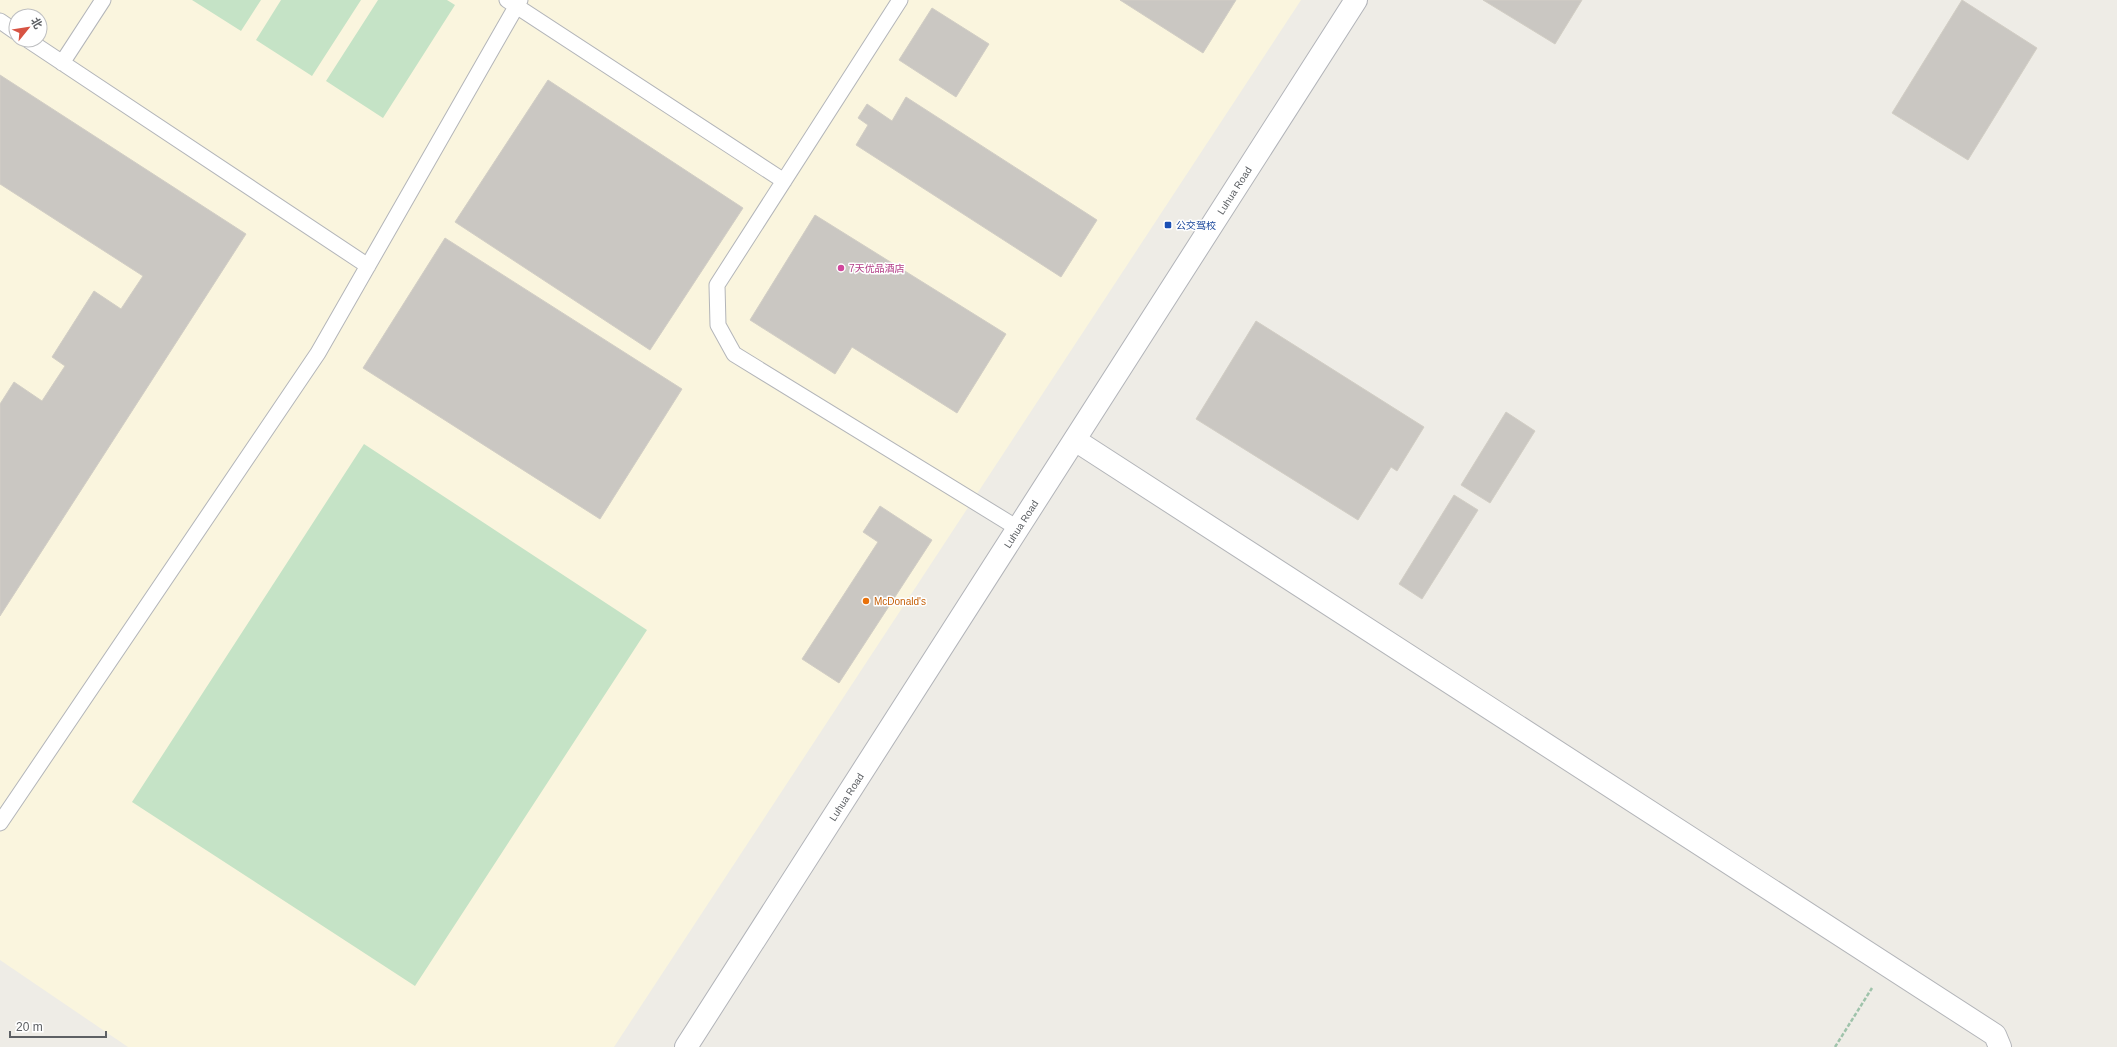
<svg xmlns="http://www.w3.org/2000/svg" width="2117" height="1047" font-family="Helvetica,'Noto Sans SC',sans-serif">
	<style>
		.commercial { fill: #faf5de; fill-rule: evenodd }
		.green { fill: #c5e3c6 }
		.building { fill: #cac7c2; stroke: #d2cec5 }
		.lines { fill: none; stroke-linecap: round; stroke-linejoin: round }
		.lane-casing { stroke: #b3b5b9; stroke-width: 17 }
		.street-casing { stroke: #b3b5b9; stroke-width: 24 }
		.secondary-casing { stroke: #b2b4b9; stroke-width: 24 }
		.path { stroke: #9fc3ab; stroke-width: 2.5; stroke-dasharray: 4 2; stroke-linecap: butt }
		.lane { stroke: #fff; stroke-width: 15 }
		.street { stroke: #fff; stroke-width: 22 }
		.secondary { stroke: #fff; stroke-width: 22 }
		.transit-dot { fill: #1a4fb4; stroke: #fff; stroke-width: 1.5 }
		.hotel-dot { fill: #d1479c; stroke: #fff; stroke-width: 1.5 }
		.food-dot { fill: #e8710a; stroke: #fff; stroke-width: 1.5 }
		.labels { text-anchor: middle; stroke-width: 3; stroke-linejoin: round; paint-order: stroke }
		.street-label { font-size: 10px; fill: #5d6064; stroke: #fff }
		.transit-label { font-size: 10px; fill: #164399; stroke: #fff; text-anchor: start }
		.hotel-label { font-size: 10px; fill: #b23c85; stroke: #fff; text-anchor: start }
		.food-label { font-size: 10px; fill: #c56008; stroke: #fff; text-anchor: start }
	</style>
	<rect width="100%" height="100%" fill="#eeece6"/>
	<path class="commercial" d="M 0,0 L 1301,0 L 614,1047 L 128,1047 L 0,960 ZM 16,16 L 40,16 L 40,40 L 16,40 Z"/>
	<path class="green" d="M 192,0 L 261,0 L 241,31 Z
		M 281,0 L 361,0 L 312,76 L 256,40 Z
		M 378,0 L 447,0 L 455,5 L 383,118 L 326,81 Z
		M 364,444 L 647,630 L 415,986 L 132,802 Z"/>
	<path class="building" d="M 1120,0 L 1236,0 L 1203,53 Z
		M 1483,0 L 1582,0 L 1555,44 Z
		M 1962,0 L 2037,48 L 1968,160 L 1892,113 Z
		M 932,8 L 989,44 L 956,97 L 899,60 Z
		M 0,75 L 246,234 L 0,616 L 0,404 L 14,382 L 42,401 L 65,366 L 52,357 L 94,291 L 121,309 L 143,276 L 0,184 Z
		M 548,80 L 743,208 L 650,350 L 455,222 Z
		M 906,97 L 1097,220 L 1061,277 L 856,145 L 868,125 L 858,118 L 867,104 L 892,121 Z
		M 815,215 L 1006,334 L 957,413 L 852,347 L 835,374 L 750,320 Z
		M 445,238 L 682,389 L 600,519 L 363,368 Z
		M 1256,321 L 1424,427 L 1397,471 L 1391,467 L 1358,520 L 1196,419 Z
		M 1506,412 L 1535,431 L 1490,503 L 1461,485 Z
		M 1454,495 L 1478,510 L 1422,599 L 1399,584 Z
		M 880,506 L 932,540 L 839,683 L 802,659 L 878,542 L 863,532 Z"/>
	<g class="lines">
		<defs>
			<path id="lane" d="M 507,0 L 784,181
				M 900,0 L 717,285 L 718,325 L 734,354 L 1019,529
				M 0,21 L 16,32
				M 28,40 L 368,266
				M 62,63 L 103,0
				M 0,823 L 318,353 L 520,0"/>
			<path id="street" d="M 1075,440 L 1995,1035 L 2000,1047"/>
			<g id="secondary">
				<path id="s1" d="M 686,1047 L 1356,0"/>
			</g>
		</defs>
		<use href="#lane" class="lane-casing"/>
		<use href="#street" class="street-casing"/>
		<use href="#secondary" class="secondary-casing"/>
		<path class="path" d="M 1835,1047 L 1872,988"/>
		<use href="#lane" class="lane"/>
		<use href="#street" class="street"/>
		<use href="#secondary" class="secondary"/>
	</g>
	<rect class="transit-dot" x="1164" y="221" width="8" height="8" rx="2"/>
	<circle class="hotel-dot" cx="841" cy="268" r="4"/>
	<circle class="food-dot" cx="866" cy="601" r="4"/>
	<g class="labels">
		<g class="street-label">
			<text dy="4" stroke="none"><textPath href="#s1" startOffset="1017">Luhua Road</textPath></text>
			<text dy="4" stroke="none"><textPath href="#s1" startOffset="621">Luhua Road</textPath></text>
			<text dy="4" stroke="none"><textPath href="#s1" startOffset="297">Luhua Road</textPath></text>
		</g>
		<g class="transit-label">
			<text x="1176" y="229">公交驾校</text>
		</g>
		<g class="hotel-label">
			<text x="849" y="272">7天优品酒店</text>
		</g>
		<g class="food-label">
			<text x="874" y="605">McDonald's</text>
		</g>
	</g>
	<g transform="translate(28 28) rotate(60)"><circle r="19" fill="#ffffff" stroke="#bebfc1"/>
	<path d="M0-3L7 15L0 10L-7 15Z" fill="#d75343"/>
	<text y="-6" font-size="11" font-weight="bold" text-anchor="middle" fill="#5d6064">北</text>
	</g>
	<path d="M10 1031v6h96v-6" fill="none" stroke="#5d6064" stroke-width="2"/>
	<text x="16" y="1031" font-size="12" fill="#5d6064" stroke="#ffffff" stroke-width="3" paint-order="stroke">20 m</text>
</svg>
